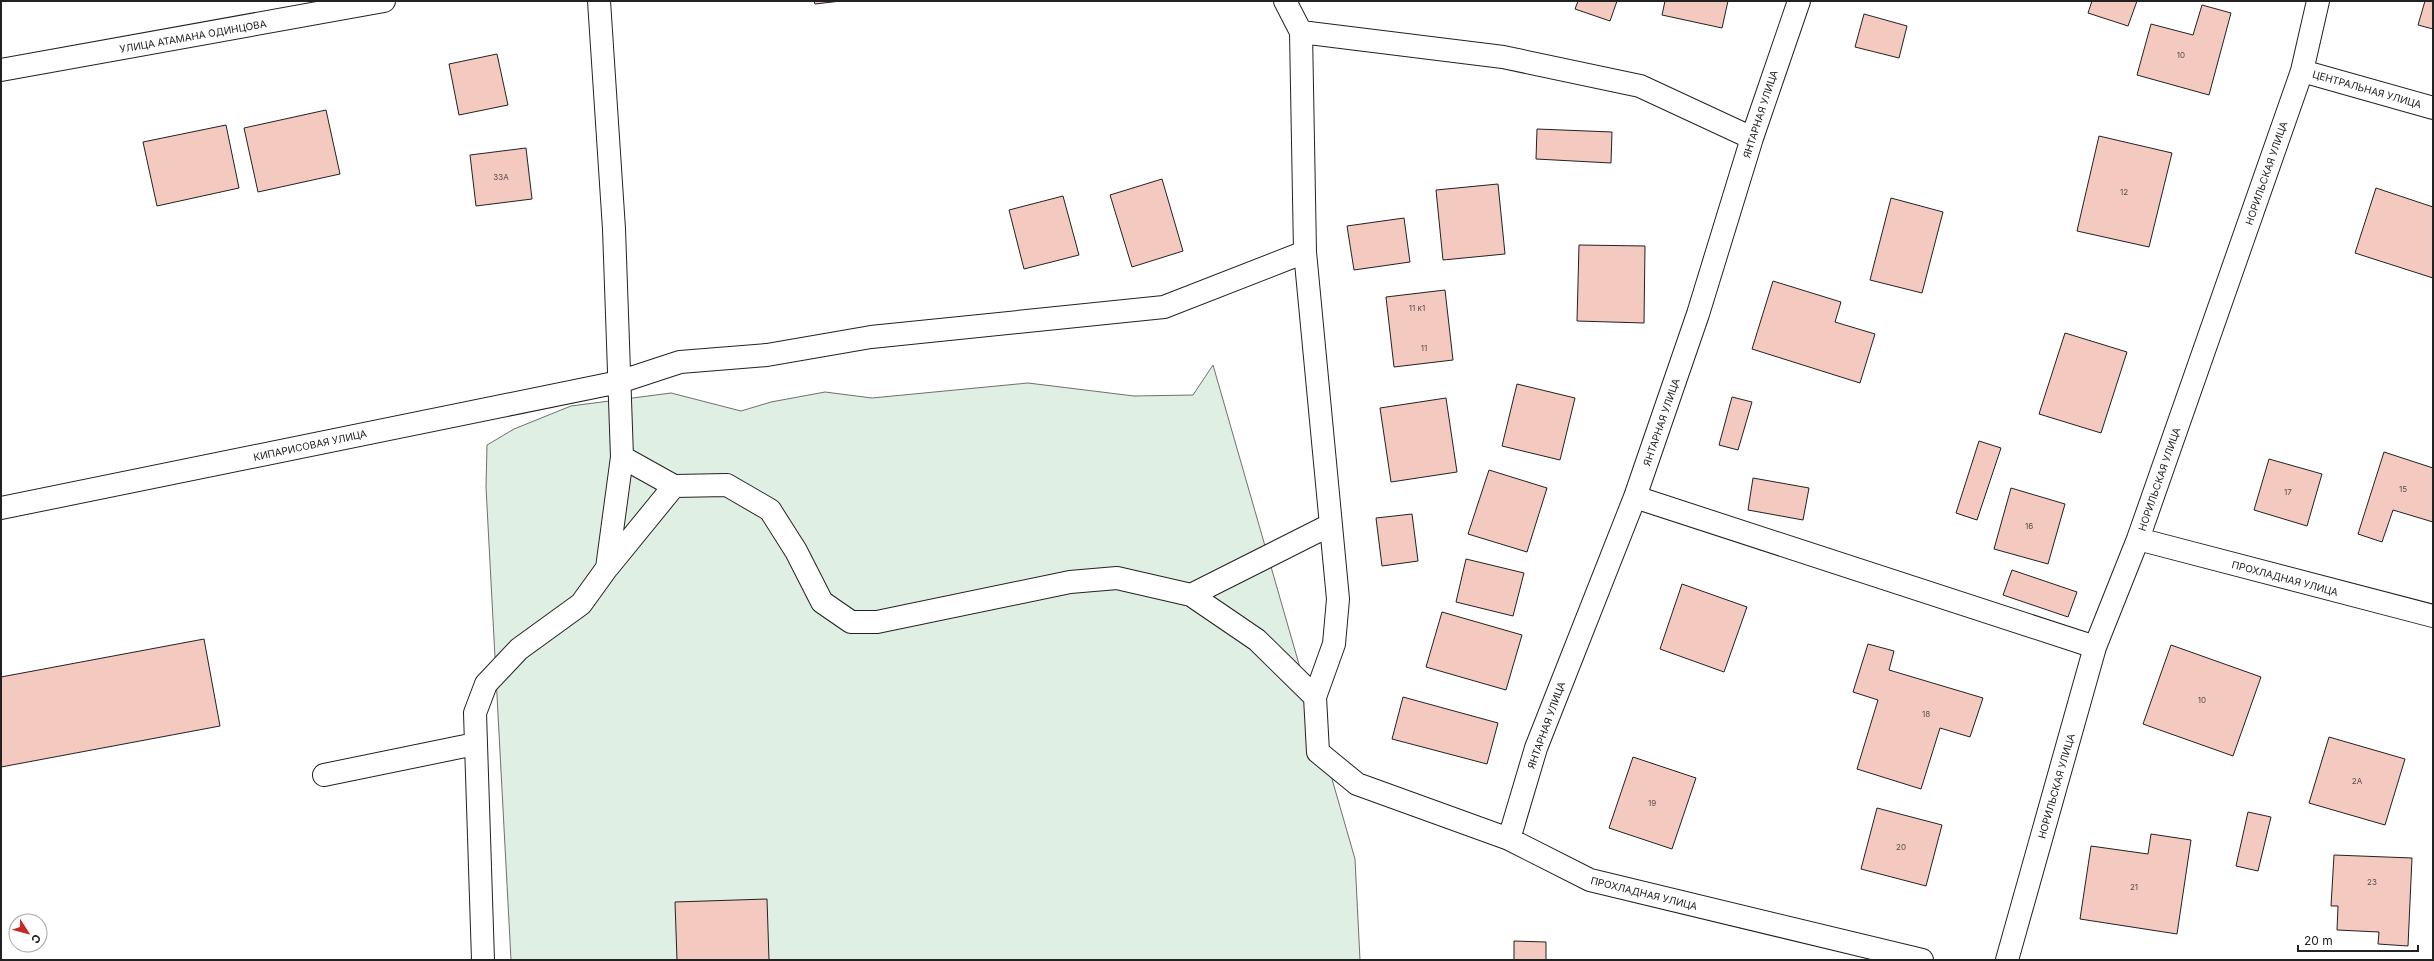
<svg xmlns="http://www.w3.org/2000/svg" width="2434" height="961" font-family="Inter,sans-serif">
	<style>
		.green { fill: #e0efe3; stroke: #6f6f6f }
		.building { fill: #f3c9c0; stroke: #222 }
		.lines { fill: none; stroke-linecap: round; stroke-linejoin: round }
		.minor-casing { stroke: #222; stroke-width: 24 }
		.minor { stroke: #fff; stroke-width: 22 }
		.labels { text-anchor: middle; stroke-width: 3; stroke-linejoin: round; paint-order: stroke }
		.number-label { font-size: 8px; fill: #564c4a }
		.street-label { font-size: 10px; fill: #222; stroke: #fff }
	</style>
	<rect width="100%" height="100%" fill="#fff"/>
	<path class="green" d="M 1213,365 L 1355,859 L 1360,960 L 511,960 L 486,487 L 487,445 L 514,429 L 571,406 L 671,393 L 741,411 L 771,402 L 825,392 L 872,398 L 1028,383 L 1134,396 L 1193,395 Z"/>
	<path class="building" d="M 814,1 L 841,1 L 815,4 Z
		M 1578,1 L 1617,1 L 1610,21 L 1575,9 Z
		M 1665,1 L 1728,1 L 1722,28 L 1662,15 Z
		M 2092,1 L 2137,1 L 2128,26 L 2088,13 Z
		M 2425,1 L 2433,1 L 2433,29 L 2418,25 Z
		M 2202,5 L 2231,13 L 2209,95 L 2137,75 L 2151,24 L 2193,35 Z
		M 1864,14 L 1907,26 L 1899,58 L 1855,47 Z
		M 497,54 L 508,105 L 459,115 L 449,64 Z
		M 326,110 L 340,174 L 258,192 L 244,128 Z
		M 226,125 L 239,188 L 157,206 L 143,142 Z
		M 1537,129 L 1612,132 L 1611,163 L 1536,159 Z
		M 2099,136 L 2172,153 L 2149,247 L 2077,231 Z
		M 526,148 L 532,199 L 476,206 L 470,155 Z
		M 1162,179 L 1183,251 L 1132,267 L 1110,195 Z
		M 1498,184 L 1505,254 L 1443,260 L 1436,190 Z
		M 2376,188 L 2433,207 L 2433,278 L 2355,253 Z
		M 1063,196 L 1079,255 L 1024,269 L 1009,210 Z
		M 1891,198 L 1943,212 L 1922,293 L 1870,280 Z
		M 1404,218 L 1410,262 L 1354,270 L 1347,226 Z
		M 1579,245 L 1645,246 L 1644,323 L 1577,321 Z
		M 1773,281 L 1841,302 L 1835,322 L 1875,334 L 1860,383 L 1752,349 Z
		M 1445,290 L 1453,360 L 1394,367 L 1386,297 Z
		M 2065,333 L 2127,352 L 2101,433 L 2039,414 Z
		M 1517,384 L 1575,398 L 1560,460 L 1502,446 Z
		M 1732,397 L 1752,402 L 1738,450 L 1719,445 Z
		M 1446,398 L 1457,472 L 1391,482 L 1380,408 Z
		M 1979,441 L 2001,448 L 1977,520 L 1956,513 Z
		M 2384,452 L 2433,468 L 2433,522 L 2393,510 L 2382,542 L 2358,534 Z
		M 2269,459 L 2322,474 L 2307,526 L 2254,510 Z
		M 1489,470 L 1547,488 L 1527,552 L 1468,534 Z
		M 1753,478 L 1809,488 L 1803,520 L 1748,510 Z
		M 2011,488 L 2065,504 L 2048,564 L 1994,549 Z
		M 1412,514 L 1418,561 L 1382,566 L 1376,518 Z
		M 1466,559 L 1524,573 L 1513,616 L 1456,602 Z
		M 2012,570 L 2077,592 L 2068,617 L 2003,595 Z
		M 1682,584 L 1747,607 L 1724,672 L 1660,649 Z
		M 1442,612 L 1522,635 L 1506,690 L 1426,667 Z
		M 204,639 L 220,726 L 1,767 L 1,677 Z
		M 1868,644 L 1894,651 L 1889,670 L 1983,698 L 1970,737 L 1940,728 L 1921,789 L 1857,769 L 1878,700 L 1853,692 Z
		M 2171,645 L 2261,677 L 2233,756 L 2143,724 Z
		M 1403,697 L 1498,723 L 1487,764 L 1392,739 Z
		M 2329,737 L 2405,759 L 2385,825 L 2309,803 Z
		M 1633,757 L 1696,778 L 1672,849 L 1609,828 Z
		M 1877,808 L 1942,825 L 1926,886 L 1861,869 Z
		M 2248,812 L 2271,817 L 2258,871 L 2236,866 Z
		M 2151,834 L 2191,840 L 2177,934 L 2080,919 L 2091,846 L 2148,854 Z
		M 2334,855 L 2412,858 L 2408,946 L 2378,944 L 2379,932 L 2337,930 L 2338,906 L 2331,906 Z
		M 767,899 L 769,960 L 677,960 L 675,902 Z
		M 1514,941 L 1546,942 L 1546,960 L 1514,960 Z"/>
	<g class="lines">
		<defs>
			<path id="minor" d="M 1285,1 L 1301,32 L 1305,252 L 1338,599 L 1334,644 L 1315,697 L 1318,752 L 1357,784 L 1509,839 L 1590,880 L 1922,960
				M 1301,32 L 1503,57 L 1640,86 L 1752,138
				M 1,70 L 384,1
				M 2302,71 L 2433,108
				M 622,457 L 674,486
				M 1635,497 L 2095,647
				M 1,508 L 619,382 L 680,362 L 767,355 L 871,337 L 1164,307 L 1305,252
				M 2138,539 L 2433,616
				M 608,567 L 674,486 L 727,485 L 770,510 L 796,551 L 822,602 L 851,622 L 877,622 L 1070,582 L 1117,578 L 1191,595 L 1257,640 L 1315,697
				M 1191,595 L 1330,525
				M 324,775 L 475,744
				M 1509,839 L 1536,748 L 1635,497 L 1698,314 L 1752,138 L 1799,1
				M 483,960 L 475,713 L 486,684 L 519,649 L 581,604 L 607,568 L 622,457 L 614,229 L 599,1
				M 2007,960 L 2095,647 L 2138,539 L 2302,71 L 2318,1"/>
		</defs>
		<use href="#minor" class="minor-casing"/>
		<use href="#minor" class="minor"/>
	</g>
	<g class="labels">
		<g class="number-label">
			<text x="2181" y="58">10</text>
			<text x="501" y="180">33А</text>
			<text x="2124" y="195">12</text>
			<text x="1417" y="311">11 к1</text>
			<text x="1424" y="351">11</text>
			<text x="2403" y="492">15</text>
			<text x="2288" y="495">17</text>
			<text x="2029" y="529">16</text>
			<text x="2202" y="703">10</text>
			<text x="1926" y="717">18</text>
			<text x="2357" y="784">2А</text>
			<text x="1652" y="806">19</text>
			<text x="1901" y="850">20</text>
			<text x="2372" y="885">23</text>
			<text x="2134" y="890">21</text>
		</g>
		<g class="street-label">
			<text transform="translate(193 36) rotate(-10)" y="4">УЛИЦА АТАМАНА ОДИНЦОВА</text>
			<text transform="translate(2367 89) rotate(16)" y="4">ЦЕНТРАЛЬНАЯ УЛИЦА</text>
			<text transform="translate(1760 114) rotate(-72)" y="4">ЯНТАРНАЯ УЛИЦА</text>
			<text transform="translate(2266 173) rotate(-71)" y="4">НОРИЛЬСКАЯ УЛИЦА</text>
			<text transform="translate(1661 422) rotate(-71)" y="4">ЯНТАРНАЯ УЛИЦА</text>
			<text transform="translate(310 445) rotate(-12)" y="4">КИПАРИСОВАЯ УЛИЦА</text>
			<text transform="translate(2159 479) rotate(-71)" y="4">НОРИЛЬСКАЯ УЛИЦА</text>
			<text transform="translate(2285 578) rotate(15)" y="4">ПРОХЛАДНАЯ УЛИЦА</text>
			<text transform="translate(1546 725) rotate(-70)" y="4">ЯНТАРНАЯ УЛИЦА</text>
			<text transform="translate(2056 786) rotate(-74)" y="4">НОРИЛЬСКАЯ УЛИЦА</text>
			<text transform="translate(1644 893) rotate(14)" y="4">ПРОХЛАДНАЯ УЛИЦА</text>
		</g>
	</g>
	<rect width="2434" height="961" fill="none" stroke="#222222" stroke-width="4"/>
	<g transform="translate(28 933) rotate(126)"><circle r="19" fill="#ffffff" stroke="#a7a7a7"/>
	<path d="M0-3L7 15L0 10L-7 15Z" fill="#c62828"/>
	<text y="-6" font-size="11" font-weight="bold" text-anchor="middle" fill="#222222">С</text>
	</g>
	<path d="M2298 945v6h120v-6" fill="none" stroke="#222222" stroke-width="2"/>
	<text x="2304" y="945" font-size="12" fill="#222222" stroke="#ffffff" stroke-width="3" paint-order="stroke">20 m</text>
</svg>
